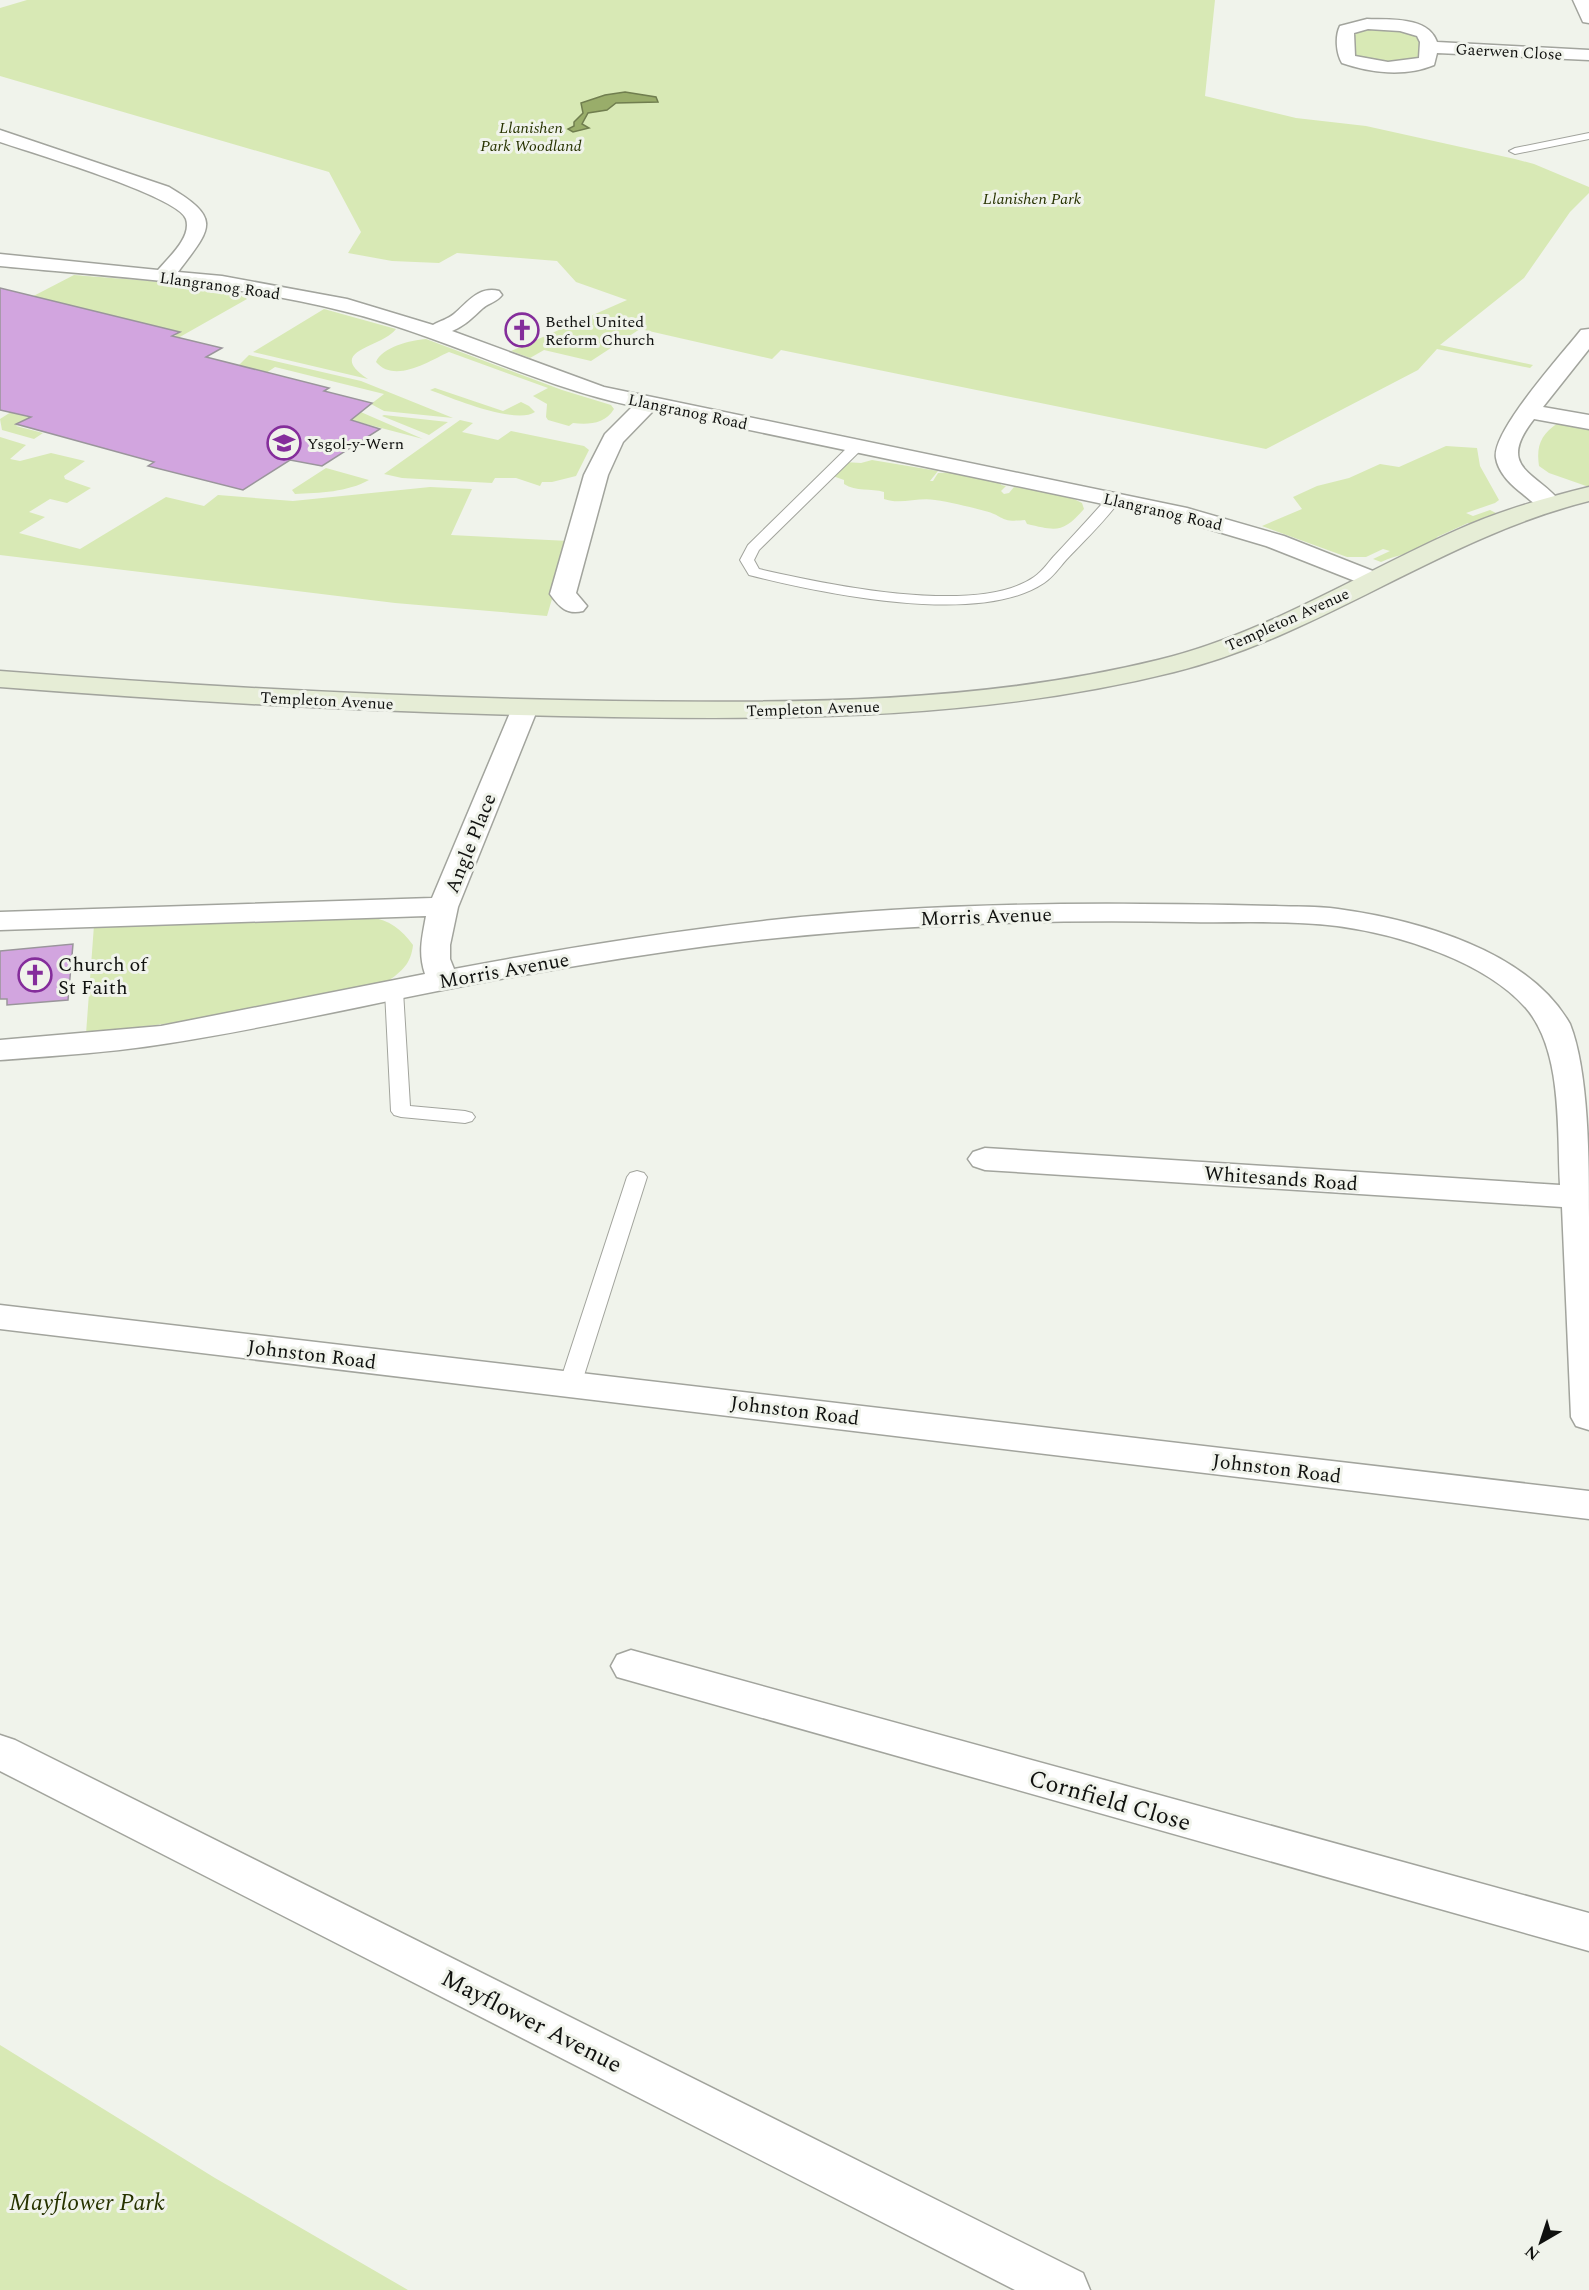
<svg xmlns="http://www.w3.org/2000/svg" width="1589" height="2290" font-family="Spectral,serif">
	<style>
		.green { fill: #d8e9b5 }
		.water { fill: #99ad6a; stroke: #707e4f; stroke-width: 1.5 }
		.building { fill: #d2a5df; stroke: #9a959b; stroke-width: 1.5 }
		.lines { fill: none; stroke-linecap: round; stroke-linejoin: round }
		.lane-casing { stroke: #a2a49d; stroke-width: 2 }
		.street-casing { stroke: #a2a49d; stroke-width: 3 }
		.secondary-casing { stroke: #a2a49d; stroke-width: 3 }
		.lane { fill: #fff; fill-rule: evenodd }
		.street { fill: #fff; fill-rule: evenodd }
		.secondary { fill: #e6edd6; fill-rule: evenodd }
		.labels { text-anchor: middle; stroke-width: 6; stroke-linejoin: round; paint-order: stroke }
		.far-street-label { font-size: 16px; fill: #10110f; stroke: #f0f3eb }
		.far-park-label { font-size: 16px; font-style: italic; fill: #273300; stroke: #f0f3eb }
		.far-poi-label { font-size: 16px; fill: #10110f; stroke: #f0f3eb; text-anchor: start }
		.street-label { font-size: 20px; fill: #10110f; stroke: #f0f3eb }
		.poi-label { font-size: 20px; fill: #10110f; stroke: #f0f3eb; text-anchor: start }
		.near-street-label { font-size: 24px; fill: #10110f; stroke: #f0f3eb }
		.near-park-label { font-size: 24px; font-style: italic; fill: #273300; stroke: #f0f3eb }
	</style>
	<rect width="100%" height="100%" fill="#f0f3eb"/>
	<path class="green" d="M 27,0 L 1215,0 L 1205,96 L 1296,118 L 1366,126 L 1515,159 L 1534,164 L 1589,187 L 1589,193 L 1570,212 L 1524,278 L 1440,345 L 1533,365 L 1530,368 L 1437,349 L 1418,370 L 1266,449 L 781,350 L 772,359 L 640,329 L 591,361 L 544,350 L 530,358 L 511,351 L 627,300 L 576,282 L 557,261 L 457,253 L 439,263 L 392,261 L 348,253 L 361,232 L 329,172 L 0,76 L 0,8 Z
		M 1365,26 L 1415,32 L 1419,39 L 1420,59 C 1402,68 1373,63 1354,56 L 1354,31 Z
		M 74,275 C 103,278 232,284 247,299 L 178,338 L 174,337 L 179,332 L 52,301 L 44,305 L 18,304 Z
		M 324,309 L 396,329 C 382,348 324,350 368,379 L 253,352 Z
		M 426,339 L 562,390 L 611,405 L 614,409 C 605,424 588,425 573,423 L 569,426 L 548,420 L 546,417 L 547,404 L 533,396 L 548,388 L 449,352 C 429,361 395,384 376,362 C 382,347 411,340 426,339 Z
		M 249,355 L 361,381 L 453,418 L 384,411 L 371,404 L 384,394 L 275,367 L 266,373 L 223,381 Z
		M 435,388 L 503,411 L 521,402 L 529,406 L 535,412 C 516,425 451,398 430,390 Z
		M 359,411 L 363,413 L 423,439 L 347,419 Z
		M 11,412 L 31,417 L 16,426 L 43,433 L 34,439 L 2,430 L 0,419 Z
		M 384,415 L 448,422 L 429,435 L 382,416 Z
		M 460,420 L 473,423 L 462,432 L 498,440 L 511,431 L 584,446 L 589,450 L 576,476 L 552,482 L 542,482 L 540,486 L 516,478 L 495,478 L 492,483 L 402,478 L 384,474 Z
		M 1558,423 L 1589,426 L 1589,487 L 1549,473 L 1539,466 C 1536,446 1541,434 1558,423 Z
		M 0,437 L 26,445 L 10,459 L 20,461 L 51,453 L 85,461 L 64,476 L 65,479 L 91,488 L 67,503 L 50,499 L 29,512 L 45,517 L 19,533 L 80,549 L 166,497 L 204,506 L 218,495 L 293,501 L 430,487 L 472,489 L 451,535 L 569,541 L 547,616 L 395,603 L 0,555 Z
		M 1446,446 L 1477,448 L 1480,466 L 1499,500 L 1495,503 L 1466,513 L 1473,516 L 1490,510 L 1496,513 L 1481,519 L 1476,524 L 1468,523 L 1437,537 L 1434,545 C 1416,553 1398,554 1381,562 L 1373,559 L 1390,551 L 1383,549 L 1366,557 L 1347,557 L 1262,526 L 1302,509 L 1293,497 L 1317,486 L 1349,478 L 1380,464 L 1399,467 Z
		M 872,460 L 938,471 L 930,481 L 933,481 L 938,473 L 961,472 L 1001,481 L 1001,485 L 1006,486 L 1001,491 L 1004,494 L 1009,493 L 1014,487 L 1055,492 L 1076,500 L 1082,503 L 1084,509 C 1063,533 1057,531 1027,524 L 1025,520 C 999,523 1005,516 985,511 C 970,507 950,502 935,500 C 918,497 900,505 884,499 L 884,492 C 871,488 856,492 844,484 L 844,480 L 830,475 L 845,462 L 861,463 Z
		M 326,468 L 369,480 C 348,492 319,493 295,494 L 292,490 Z
		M 370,917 C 390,920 401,929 413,945 C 411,964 402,971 387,982 L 194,1020 L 86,1034 L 94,925 Z
		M 0,2045 L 215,2178 L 408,2290 L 0,2290 Z"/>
	<path class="water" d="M 625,92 L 656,97 L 658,102 L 616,103 L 607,110 L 588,113 L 582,124 L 589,128 L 573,132 L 568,129 L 574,126 L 574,122 L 583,113 L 581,103 L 605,95 Z"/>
	<path class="building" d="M 0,288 L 180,332 L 172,336 L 222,348 L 206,357 L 329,388 L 324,391 L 372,403 L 351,420 L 380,429 L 322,466 L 290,460 L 243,490 L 148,466 L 154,462 L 16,424 L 31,417 L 0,410 Z
		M 73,944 L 68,1000 L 7,1005 L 7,999 L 0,999 L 0,951 Z"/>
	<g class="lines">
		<defs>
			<path id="lane" d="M 1589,133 L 1589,139 L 1515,154 L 1509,151 L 1515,148 Z
				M 857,442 L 864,446 L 862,449 L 759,550 L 754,560 L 759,569 C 825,584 977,617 1034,577 C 1043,571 1049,561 1056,554 C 1074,535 1092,515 1109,496 L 1114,495 L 1121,499 C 1105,521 1085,540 1066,560 C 1059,568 1053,577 1044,583 C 979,627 821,593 749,575 L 740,560 L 748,545 L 852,443 Z
				M 394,986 L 400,987 L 403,991 L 410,1106 L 465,1111 L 472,1113 L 475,1117 L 472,1121 L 465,1123 L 401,1117 L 394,1115 L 391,1111 L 385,991 L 388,987 Z
				M 637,1171 L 644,1173 L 647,1177 L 581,1385 L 578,1390 L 570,1392 L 562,1390 L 559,1385 L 627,1177 L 630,1173 Z"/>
			<path id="street" d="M 1573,0 L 1589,0 L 1589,23 L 1583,22 Z
				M 1367,19 C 1390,20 1428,16 1437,42 L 1589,50 L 1589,60 L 1437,53 L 1434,65 C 1405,77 1371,73 1342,63 C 1336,53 1335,36 1340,26 ZM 1368,29 L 1400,31 L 1417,36 L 1420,42 L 1419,58 L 1388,62 L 1355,56 L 1354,33 Z
				M 0,130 L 169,187 C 223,219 211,228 178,272 L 222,276 L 347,299 L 433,325 C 440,321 448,319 454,314 C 468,302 479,286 499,291 L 502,295 C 497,302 489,303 483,308 C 472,318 466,325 452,331 L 604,387 L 1187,508 L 1284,536 L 1383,575 L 1386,580 L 1383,585 L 1374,587 L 1365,585 L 1266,546 L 1175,519 L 654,410 L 623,442 L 608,475 L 576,593 L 587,606 L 583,611 C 567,615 559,607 550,594 L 584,475 L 605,434 L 633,406 C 534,385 442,335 343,311 C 232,283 114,277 0,266 L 0,254 L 158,270 C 169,257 192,237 186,219 C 179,196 29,152 0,142 Z
				M 1589,329 L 1589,349 L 1543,407 L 1589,415 L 1589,429 L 1534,419 C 1494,470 1539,472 1562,504 L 1558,509 C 1541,513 1532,501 1519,491 C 1509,483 1498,471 1496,458 C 1491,432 1563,353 1581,330 Z
				M 525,700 L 534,702 L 538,708 L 458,907 L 450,945 L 450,959 L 454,969 C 559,949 666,932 772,920 C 895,907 1018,903 1141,904 C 1186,904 1231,905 1275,906 C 1296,907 1317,906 1338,909 C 1417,920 1528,950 1570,1024 C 1589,1072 1589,1162 1589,1218 C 1589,1288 1589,1359 1589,1430 L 1576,1426 L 1571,1417 L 1562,1207 L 985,1170 L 973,1166 L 968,1159 L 973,1152 L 985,1148 L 1560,1185 C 1557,1131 1563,1051 1526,1008 C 1485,961 1398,934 1337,926 C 1288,920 1237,923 1188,922 C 1051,919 914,924 777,938 C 696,946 615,959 535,973 C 408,994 284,1026 157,1045 C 105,1053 52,1056 0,1060 L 0,1040 L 161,1026 L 425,974 C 418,953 422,938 426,916 L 0,930 L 0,912 L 432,898 L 512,708 L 516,702 Z
				M 0,1305 L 1589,1491 L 1589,1519 L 0,1329 Z
				M 631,1650 L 1589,1913 L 1589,1951 L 617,1677 L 611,1666 L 617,1655 Z
				M 0,1735 L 15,1740 L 1083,2273 L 1090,2290 L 1015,2290 L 0,1771 Z"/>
			<path id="secondary" d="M 1589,487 L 1589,501 C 1441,538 1320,636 1174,672 C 989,718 802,720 613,717 C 408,714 204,703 0,687 L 0,671 C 204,687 408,698 613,701 C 795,703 979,704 1158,660 C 1263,635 1358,574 1457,530 C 1499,511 1544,498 1589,487 Z"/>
		</defs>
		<use href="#lane" class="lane-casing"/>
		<use href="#street" class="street-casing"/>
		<use href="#secondary" class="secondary-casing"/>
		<use href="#lane" class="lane"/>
		<use href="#street" class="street"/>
		<use href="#secondary" class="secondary"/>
	</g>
	<defs>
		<symbol id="church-ring" viewBox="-11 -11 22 22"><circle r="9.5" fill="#f0f3eb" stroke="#842d9b" stroke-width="1.5"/><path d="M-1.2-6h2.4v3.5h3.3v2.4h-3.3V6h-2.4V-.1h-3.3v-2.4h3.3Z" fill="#842d9b"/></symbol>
		<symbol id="school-ring" viewBox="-11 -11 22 22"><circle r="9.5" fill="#f0f3eb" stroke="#842d9b" stroke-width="1.5"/><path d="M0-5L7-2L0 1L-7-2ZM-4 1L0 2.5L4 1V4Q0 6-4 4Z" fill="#842d9b"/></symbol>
	</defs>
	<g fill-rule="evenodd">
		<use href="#church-ring" x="503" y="311" width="38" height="38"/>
		<use href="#school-ring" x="265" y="424" width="38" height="38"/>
		<use href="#church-ring" x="16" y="956" width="38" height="38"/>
	</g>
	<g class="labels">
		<g class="far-street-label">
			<text transform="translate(1509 51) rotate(3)" y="6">Gaerwen Close</text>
			<text transform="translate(220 285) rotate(8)" y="6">Llangranog Road</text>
			<text transform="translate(688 411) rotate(12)" y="6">Llangranog Road</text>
			<text transform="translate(1163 511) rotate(13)" y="6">Llangranog Road</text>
			<text transform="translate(1287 619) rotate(-24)" y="6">Templeton Avenue</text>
			<text transform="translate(327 700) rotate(3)" y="6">Templeton Avenue</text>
			<text transform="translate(813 708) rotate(-2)" y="6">Templeton Avenue</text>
		</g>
		<g class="far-park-label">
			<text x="531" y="133">Llanishen<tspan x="531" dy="18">Park Woodland</tspan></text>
			<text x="1032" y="204">Llanishen Park</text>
		</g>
		<g class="far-poi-label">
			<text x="545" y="327">Bethel United<tspan x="545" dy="18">Reform Church</tspan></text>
			<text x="307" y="449">Ysgol-y-Wern</text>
		</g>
		<g class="street-label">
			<text transform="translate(470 843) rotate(-68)" y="7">Angle Place</text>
			<text transform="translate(986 916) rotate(-2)" y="7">Morris Avenue</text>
			<text transform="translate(504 970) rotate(-10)" y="7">Morris Avenue</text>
			<text transform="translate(1281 1178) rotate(4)" y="7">Whitesands Road</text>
			<text transform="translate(312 1354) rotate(7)" y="7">Johnston Road</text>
			<text transform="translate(795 1410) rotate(7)" y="7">Johnston Road</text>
			<text transform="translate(1277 1468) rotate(7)" y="7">Johnston Road</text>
		</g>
		<g class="poi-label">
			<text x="58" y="971">Church of<tspan x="58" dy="23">St Faith</tspan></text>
		</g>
		<g class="near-street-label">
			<text transform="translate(1110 1800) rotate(16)" y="8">Cornfield Close</text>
			<text transform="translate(532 2021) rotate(27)" y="8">Mayflower Avenue</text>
		</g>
		<g class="near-park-label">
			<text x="87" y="2210">Mayflower Park</text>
		</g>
	</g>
	<g transform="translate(1541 2242) rotate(219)" stroke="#f0f3eb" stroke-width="4.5" paint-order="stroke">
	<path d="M0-4.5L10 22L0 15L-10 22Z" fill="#10110f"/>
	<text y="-9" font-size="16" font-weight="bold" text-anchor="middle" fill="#10110f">N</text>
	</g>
</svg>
